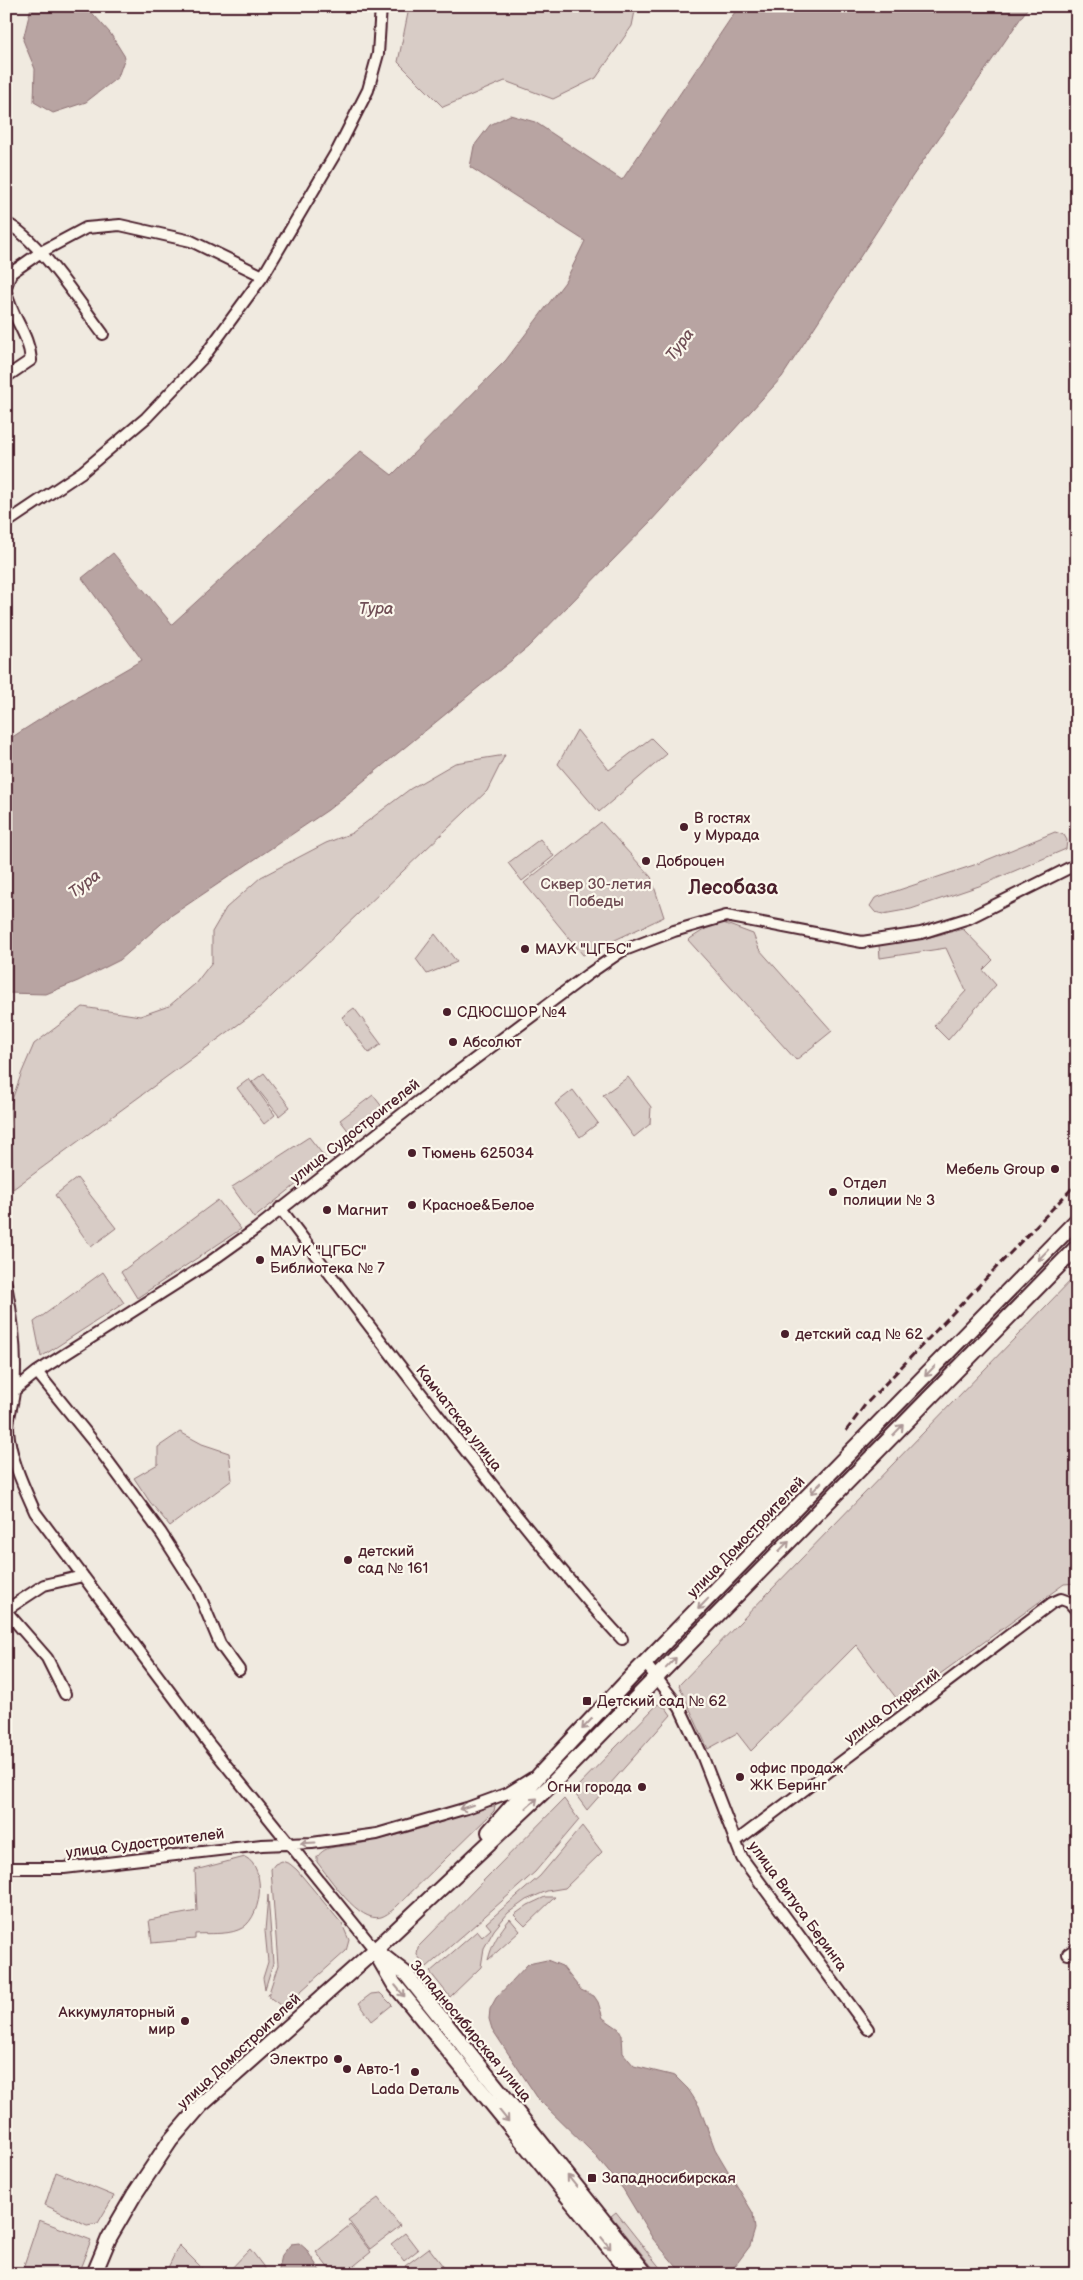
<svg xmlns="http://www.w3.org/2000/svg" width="1083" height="2280" font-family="'Balsamiq Sans',sans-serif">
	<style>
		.green { fill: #d8ccc6; stroke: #917678 }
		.water { fill: #b8a4a2; stroke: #8c6f72 }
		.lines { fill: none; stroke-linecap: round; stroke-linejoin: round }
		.minor-casing { stroke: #4a1f2b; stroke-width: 14 }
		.secondary-casing { stroke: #4a1f2b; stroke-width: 18 }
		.minor { stroke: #fbf7ec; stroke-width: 10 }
		.secondary { stroke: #fbf7ec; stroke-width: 14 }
		.rail { stroke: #4a1f2b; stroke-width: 3; stroke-dasharray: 8 4; stroke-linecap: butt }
		.oneway { stroke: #ab9695 }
		.poi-dot { fill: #4a1f2b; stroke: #fbf7ec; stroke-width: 2 }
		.labels { text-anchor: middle; stroke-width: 4.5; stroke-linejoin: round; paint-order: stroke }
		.poi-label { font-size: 15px; fill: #4a1f2b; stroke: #fbf7ec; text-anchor: start }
		.park-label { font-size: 15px; fill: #6e4a52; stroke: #fbf7ec }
		.street-label { font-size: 15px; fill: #4a1f2b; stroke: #fbf7ec }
		.water-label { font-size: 16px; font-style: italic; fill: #704e55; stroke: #fbf7ec }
		.district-label { font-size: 20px; font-weight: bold; fill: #4a1f2b; stroke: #fbf7ec }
	</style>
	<rect width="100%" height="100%" fill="#f0eae0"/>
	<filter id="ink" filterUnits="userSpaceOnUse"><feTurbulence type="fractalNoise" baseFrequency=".02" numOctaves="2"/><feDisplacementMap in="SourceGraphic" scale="10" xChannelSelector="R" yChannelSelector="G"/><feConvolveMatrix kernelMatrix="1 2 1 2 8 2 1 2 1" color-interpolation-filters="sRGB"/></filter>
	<g filter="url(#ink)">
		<path class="green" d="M 407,6 L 636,6 L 632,26 L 596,78 L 553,99 L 505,81 L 443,107 L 398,62 L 408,13 Z
			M 577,730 L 609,770 L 651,738 L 667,754 L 599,812 L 558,764 Z
			M 505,755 L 487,791 L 254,1013 L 13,1189 L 10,1105 L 22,1072 L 34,1044 L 83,1007 L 140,1016 L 169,1006 L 195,984 L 212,962 L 212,932 L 226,908 L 261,877 L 326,843 L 352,833 L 410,789 L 455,763 Z
			M 601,822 L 651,877 L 664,917 L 583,955 L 524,883 Z
			M 1055,832 L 1064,835 L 1067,840 L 1066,849 L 979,886 L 911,909 L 883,914 L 875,912 L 870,906 L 875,898 L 977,864 Z
			M 540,839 L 554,856 L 522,881 L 508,863 Z
			M 718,921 L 753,934 L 759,949 L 832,1031 L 796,1060 L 688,940 Z
			M 963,929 L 993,960 L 983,970 L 996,985 L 948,1040 L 934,1026 L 966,991 L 946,948 L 880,958 L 879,945 L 930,937 Z
			M 435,934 L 457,962 L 427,974 L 416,959 Z
			M 354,1008 L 381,1044 L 369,1053 L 342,1017 Z
			M 264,1073 L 290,1107 L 279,1116 L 252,1082 Z
			M 628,1077 L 651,1107 L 650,1124 L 634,1137 L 603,1095 Z
			M 249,1079 L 275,1115 L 264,1124 L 237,1088 Z
			M 573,1090 L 598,1123 L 580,1137 L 555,1104 Z
			M 373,1095 L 386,1112 L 353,1137 L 340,1120 Z
			M 309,1137 L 327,1160 L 254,1218 L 232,1187 Z
			M 77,1178 L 116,1228 L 91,1247 L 55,1195 Z
			M 218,1200 L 241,1229 L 137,1298 L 121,1272 Z
			M 1077,1230 L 1077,1238 L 673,1651 L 668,1651 Z
			M 103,1272 L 124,1303 L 41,1357 L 34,1322 Z
			M 1077,1274 L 1077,1583 L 1064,1584 L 900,1703 L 856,1645 L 751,1751 L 737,1733 L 708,1749 L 679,1685 Z
			M 180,1432 L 202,1444 L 229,1453 L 232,1480 L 170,1526 L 150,1502 L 134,1478 L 158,1464 L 158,1447 Z
			M 632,1686 L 633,1691 L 564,1763 L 561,1764 L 559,1761 Z
			M 658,1704 L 666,1708 L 671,1715 L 587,1810 L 573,1791 Z
			M 564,1799 L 579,1820 L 535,1872 L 427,1967 L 417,1955 L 418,1947 Z
			M 490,1806 L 495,1806 L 494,1811 L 394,1909 C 390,1912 385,1916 381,1917 C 359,1924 329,1877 317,1862 L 317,1857 C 327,1844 338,1848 352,1845 C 399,1837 445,1821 490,1806 Z
			M 582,1826 L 602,1852 L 565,1888 L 547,1891 L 526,1900 L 508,1913 L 494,1930 L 484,1948 L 481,1967 L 450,1997 L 430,1972 L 477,1931 L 482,1937 L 491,1929 L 486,1923 L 540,1876 Z
			M 245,1857 C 268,1868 262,1922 238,1930 C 226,1935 208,1933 195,1934 L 195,1939 L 152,1943 L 149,1920 L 197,1911 L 195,1870 Z
			M 282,1861 L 290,1864 L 297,1870 L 342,1924 L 349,1940 L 346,1951 L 301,1991 L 294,2002 L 288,2005 L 280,2005 L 268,1996 L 278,1965 L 271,1869 L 275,1864 Z
			M 268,1895 L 273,1963 L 265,1989 L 263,1978 L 268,1962 L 265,1931 Z
			M 545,1897 L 555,1897 L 525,1926 L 514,1915 L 528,1905 Z
			M 510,1919 L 520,1931 L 488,1960 C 492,1944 499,1932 510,1919 Z
			M 380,1993 L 392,2005 L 372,2021 L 359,2003 L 371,1994 Z
			M 56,2172 L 114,2196 L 98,2223 L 87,2225 L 45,2205 Z
			M 378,2198 L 400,2226 L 370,2249 L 348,2220 Z
			M 616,2212 L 665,2274 L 658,2274 L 611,2216 Z
			M 39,2220 L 91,2240 L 78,2274 L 21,2274 Z
			M 350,2225 L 371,2252 L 344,2274 L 333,2274 L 316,2252 Z
			M 405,2233 L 418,2250 L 404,2261 L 391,2244 Z
			M 179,2245 L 208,2274 L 165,2274 Z
			M 429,2248 L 449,2274 L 411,2274 L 405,2266 Z
			M 250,2249 L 269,2274 L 226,2274 Z"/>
		<path class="water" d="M 33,6 L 86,6 L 110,33 L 125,57 L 118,77 L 86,102 L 53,113 L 34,102 L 35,69 L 23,40 L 31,7 Z
			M 739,6 L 1029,6 L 910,180 L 782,377 L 650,522 L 528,647 L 328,810 L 169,917 L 120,960 L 78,981 L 46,994 L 6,993 L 6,741 L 50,713 L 142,660 L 82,578 L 113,553 L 172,624 L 361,451 L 392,475 L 506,360 L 565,282 L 585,241 L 470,167 L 474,146 L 490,125 L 510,115 L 535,122 L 622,180 Z
			M 547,1960 L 562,1966 L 581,1990 L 594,1996 L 598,2002 L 603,2018 L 619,2029 L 622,2035 L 623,2053 L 634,2066 L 675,2076 L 688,2089 L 699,2106 L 715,2149 L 753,2213 L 755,2229 L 750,2246 L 735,2266 L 723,2274 L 682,2273 L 653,2239 L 623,2189 L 592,2152 L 539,2100 L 492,2029 L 489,2019 L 490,2009 L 496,1998 L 528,1964 Z
			M 299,2243 L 306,2249 L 322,2274 L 278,2274 L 282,2255 L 291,2244 Z"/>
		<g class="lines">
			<defs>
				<path id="minor" d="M 6,223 C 38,238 80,304 103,334
					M 6,287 L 11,273 L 41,252 L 86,228 L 120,225 L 191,241 L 263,276
					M 6,292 C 12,318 29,334 31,360 L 6,377
					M 6,523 L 82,472 L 146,418 L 203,358 L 263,276 L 338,149 L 368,90 L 378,54 L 381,6
					M 280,1208 C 345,1294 410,1380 476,1464 C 523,1524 570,1583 622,1639
					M 6,1284 C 13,1319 17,1355 14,1391 C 13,1404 8,1415 8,1429 C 10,1458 23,1485 35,1512 L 209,1744 L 375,1950
					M 37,1372 L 96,1445 L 161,1533 L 197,1589 L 220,1644 L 239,1670
					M 6,1397 L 37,1372 L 207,1264 L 256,1229 L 420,1100 L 587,975 L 622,951 L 674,931 L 726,916 L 862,942 L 921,933 L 969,918 L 1077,864
					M 6,1610 L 44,1585 L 83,1576
					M 6,1611 L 47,1658 L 65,1694
					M 645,1663 L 680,1708 L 702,1755 L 742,1858 L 868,2029
					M 735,1842 L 1052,1603 L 1061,1599 L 1069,1602 L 1077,1611
					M 6,1868 L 64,1868 L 262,1845 L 312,1843 L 377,1834 L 467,1808 L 508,1793 L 532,1778
					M 1068,1954 L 1077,1948"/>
				<path id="secondary" d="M 489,1832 L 542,1772 L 632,1676 L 1077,1220
					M 375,1950 L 406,1974 L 646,2274
					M 377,1955 L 394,1984 L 631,2274
					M 94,2274 L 109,2238 L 134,2195 L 170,2141 L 201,2105 L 375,1950 L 554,1782 L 1077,1247"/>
			</defs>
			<use href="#minor" class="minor-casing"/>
			<use href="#secondary" class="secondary-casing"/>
			<use href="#minor" class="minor"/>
			<use href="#secondary" class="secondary"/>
			<path class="rail" d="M 846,1431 L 865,1405 L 1077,1183"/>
		</g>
		<defs><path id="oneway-shaft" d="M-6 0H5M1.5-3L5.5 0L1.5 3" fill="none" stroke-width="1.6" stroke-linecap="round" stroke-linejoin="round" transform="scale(1.25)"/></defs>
		<g class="oneway">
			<use href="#oneway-shaft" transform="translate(1043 1255) rotate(134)"/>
			<use href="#oneway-shaft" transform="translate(930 1371) rotate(134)"/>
			<use href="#oneway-shaft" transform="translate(898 1430) rotate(-46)"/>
			<use href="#oneway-shaft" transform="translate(816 1488) rotate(134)"/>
			<use href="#oneway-shaft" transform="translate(784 1546) rotate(-46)"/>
			<use href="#oneway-shaft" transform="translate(703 1604) rotate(134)"/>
			<use href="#oneway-shaft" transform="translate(671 1663) rotate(-46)"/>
			<use href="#oneway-shaft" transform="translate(587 1724) rotate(133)"/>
			<use href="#oneway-shaft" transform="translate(532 1803) rotate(-42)"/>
			<use href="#oneway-shaft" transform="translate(466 1807) rotate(162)"/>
			<use href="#oneway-shaft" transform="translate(308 1843) rotate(177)"/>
			<use href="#oneway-shaft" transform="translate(400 1991) rotate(50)"/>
			<use href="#oneway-shaft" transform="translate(504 2116) rotate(51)"/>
			<use href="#oneway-shaft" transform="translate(572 2181) rotate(-129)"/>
			<use href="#oneway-shaft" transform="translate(606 2243) rotate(51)"/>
		</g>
	</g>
	<g class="poi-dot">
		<circle cx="684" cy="827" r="5"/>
		<circle cx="646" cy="861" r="5"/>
		<circle cx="525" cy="949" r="5"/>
		<circle cx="447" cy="1012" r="5"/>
		<circle cx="453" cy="1042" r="5"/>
		<circle cx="412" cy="1153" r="5"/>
		<circle cx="1055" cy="1169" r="5"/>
		<circle cx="833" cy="1192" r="5"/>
		<circle cx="412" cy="1205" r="5"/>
		<circle cx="327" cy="1210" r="5"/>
		<circle cx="260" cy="1260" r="5"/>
		<circle cx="785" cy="1334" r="5"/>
		<circle cx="348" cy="1560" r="5"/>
		<rect x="582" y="1696" width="10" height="10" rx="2.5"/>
		<circle cx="740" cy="1777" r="5"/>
		<circle cx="642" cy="1787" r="5"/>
		<circle cx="185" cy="2021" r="5"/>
		<circle cx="338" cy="2059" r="5"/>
		<circle cx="347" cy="2069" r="5"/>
		<circle cx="415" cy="2072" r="5"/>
		<rect x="587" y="2173" width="10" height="10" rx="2.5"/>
	</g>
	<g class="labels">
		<g class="poi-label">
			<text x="694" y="823">В гостях<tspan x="694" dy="17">у Мурада</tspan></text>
			<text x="656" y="866">Доброцен</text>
			<text x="535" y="954">МАУК "ЦГБС"</text>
			<text x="457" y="1017">СДЮСШОР №4</text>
			<text x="463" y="1047">Абсолют</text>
			<text x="422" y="1158">Тюмень 625034</text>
			<text x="1045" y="1174" text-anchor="end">Мебель Group</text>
			<text x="843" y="1188">Отдел<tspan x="843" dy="17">полиции № 3</tspan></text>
			<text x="422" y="1210">Красное&amp;Белое</text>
			<text x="337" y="1215">Магнит</text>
			<text x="270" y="1256">МАУК "ЦГБС"<tspan x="270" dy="17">Библиотека № 7</tspan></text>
			<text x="795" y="1339">детский сад № 62</text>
			<text x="358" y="1556">детский<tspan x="358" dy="17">сад № 161</tspan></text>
			<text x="597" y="1706">Детский сад № 62</text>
			<text x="750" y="1773">офис продаж<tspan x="750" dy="17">ЖК Беринг</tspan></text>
			<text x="632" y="1792" text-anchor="end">Огни города</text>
			<text x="175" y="2017" text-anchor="end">Аккумуляторный<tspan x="175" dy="17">мир</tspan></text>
			<text x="328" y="2064" text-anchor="end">Электро</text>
			<text x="357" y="2074">Авто-1</text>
			<text x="415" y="2094" text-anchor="middle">Lada Dеталь</text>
			<text x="602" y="2183">Западносибирская</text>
		</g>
		<g class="park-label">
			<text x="596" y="889">Сквер 30-летия<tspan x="596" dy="17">Победы</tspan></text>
		</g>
		<g class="street-label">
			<text transform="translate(355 1131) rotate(-38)" y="5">улица Судостроителей</text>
			<text transform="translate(459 1418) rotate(52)" y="5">Камчатская улица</text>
			<text transform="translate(746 1537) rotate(-46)" y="5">улица Домостроителей</text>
			<text transform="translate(892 1706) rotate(-37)" y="5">улица Открытий</text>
			<text transform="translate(145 1843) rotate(-7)" y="5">улица Судостроителей</text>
			<text transform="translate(798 1906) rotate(54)" y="5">улица Витуса Беринга</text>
			<text transform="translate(471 2031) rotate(50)" y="5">Западносибирская улица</text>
			<text transform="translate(239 2051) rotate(-43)" y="5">улица Домостроителей</text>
		</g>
		<g class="water-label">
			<text transform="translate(679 344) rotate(-53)" y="6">Тура</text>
			<text x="376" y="614">Тура</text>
			<text transform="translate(84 883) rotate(-37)" y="6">Тура</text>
		</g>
		<g class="district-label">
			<text x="733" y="894">Лесобаза</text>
		</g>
	</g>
	<rect width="1083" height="2280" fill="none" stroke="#fbf7ec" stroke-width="25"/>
	<rect x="12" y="12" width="1058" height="2255" fill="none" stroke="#4a1f2b" stroke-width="2" filter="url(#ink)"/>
</svg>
